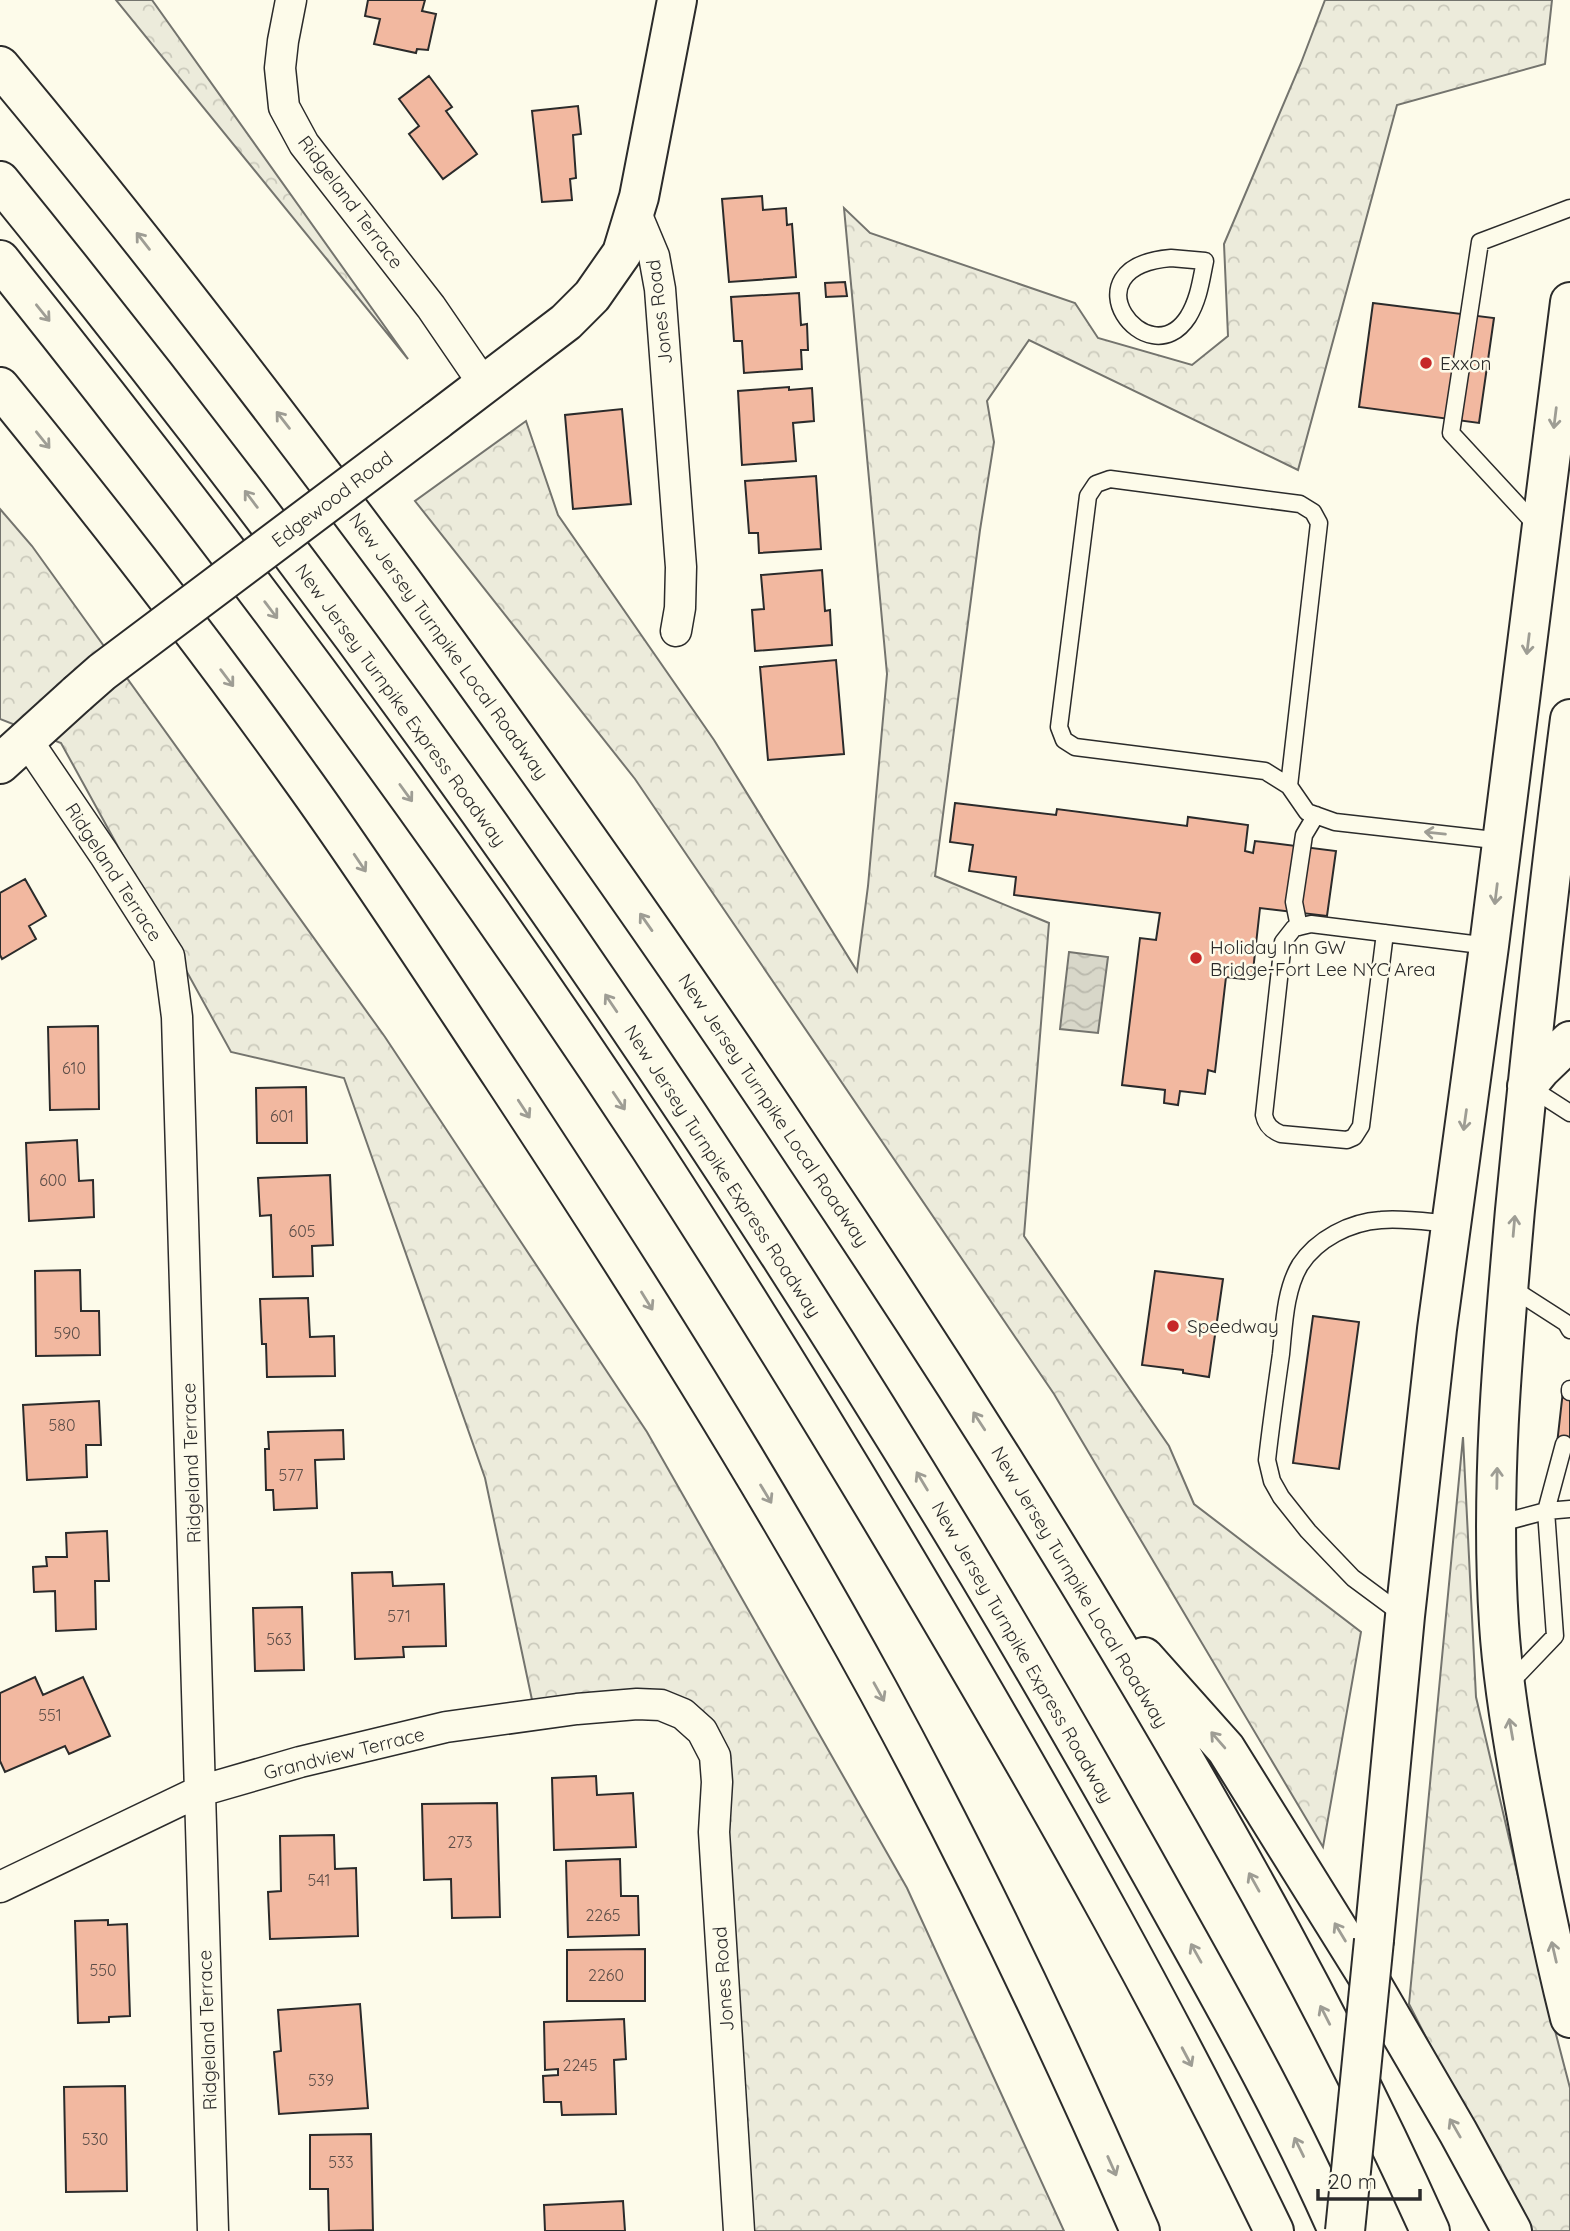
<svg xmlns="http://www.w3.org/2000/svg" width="1570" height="2231" font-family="Quicksand,sans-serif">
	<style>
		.forest { fill: url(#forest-crowns); stroke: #74746e; stroke-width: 2 }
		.water { fill: url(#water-waves); stroke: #74746e; stroke-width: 2 }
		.building { fill: #f2b8a0; stroke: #2b2b2b; stroke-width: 2 }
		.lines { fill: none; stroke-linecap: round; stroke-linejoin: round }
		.service-casing { stroke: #2b2b2b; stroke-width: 19 }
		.minor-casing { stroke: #2b2b2b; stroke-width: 33 }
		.tertiary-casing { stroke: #2b2b2b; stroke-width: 42 }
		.trunk-casing { stroke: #2b2b2b; stroke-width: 42 }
		.motorway-casing { stroke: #2b2b2b; stroke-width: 42 }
		.service { stroke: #fdfbea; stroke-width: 16 }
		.minor { stroke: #fdfbea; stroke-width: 30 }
		.tertiary { stroke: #fdfbea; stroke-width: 38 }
		.trunk { stroke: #fdfbea; stroke-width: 38 }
		.motorway { stroke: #fdfbea; stroke-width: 38 }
		.tertiary-bridge-casing { stroke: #2b2b2b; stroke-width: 42; stroke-linecap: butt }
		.trunk-bridge-casing { stroke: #2b2b2b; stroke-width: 42; stroke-linecap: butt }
		.tertiary-bridge { stroke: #fdfbea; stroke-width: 38 }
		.trunk-bridge { stroke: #fdfbea; stroke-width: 38 }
		.oneway { stroke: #9e9d94 }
		.poi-dot { fill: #c62828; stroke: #fdfbea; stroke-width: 2.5 }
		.labels { text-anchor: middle; stroke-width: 5; stroke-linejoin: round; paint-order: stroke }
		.number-label { font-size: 16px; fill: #5d4e48 }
		.street-label { font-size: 19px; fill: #2b2b2b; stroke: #fdfbea }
		.poi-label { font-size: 19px; fill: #2b2b2b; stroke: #fdfbea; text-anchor: start }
	</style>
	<defs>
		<pattern id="forest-crowns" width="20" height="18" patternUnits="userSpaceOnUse" patternTransform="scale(1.75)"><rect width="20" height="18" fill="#ecebdb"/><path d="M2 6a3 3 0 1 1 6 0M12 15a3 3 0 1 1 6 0" fill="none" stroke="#cbcabc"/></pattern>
		<pattern id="water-waves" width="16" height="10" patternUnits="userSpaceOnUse" patternTransform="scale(1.75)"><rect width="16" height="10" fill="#d8d7c9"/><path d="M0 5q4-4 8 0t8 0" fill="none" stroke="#bab9ad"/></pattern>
	</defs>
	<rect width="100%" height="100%" fill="#fdfbea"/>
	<path class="forest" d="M 116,0 L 152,0 L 408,359 Z
		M 1325,0 L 1552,0 L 1545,64 L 1397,105 L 1298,470 L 1029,340 L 987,401 L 994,442 L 980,530 L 935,876 L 1049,923 L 1024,1236 L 1169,1446 L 1194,1504 L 1361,1632 L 1323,1847 L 1054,1394 L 635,779 L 415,501 L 526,421 L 558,515 L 714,740 L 857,971 L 868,886 L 887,674 L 844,208 L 870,233 L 1075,303 L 1098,338 L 1192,365 L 1228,336 L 1224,244 L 1301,63 Z
		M 0,509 L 32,546 L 385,1037 L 647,1432 L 907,1888 L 1064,2231 L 739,2231 L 717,1782 L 683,1714 L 535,1714 L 485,1478 L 344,1078 L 231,1052 L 61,743 L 0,719 Z
		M 1463,1437 L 1476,1697 L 1546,1996 L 1570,2088 L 1570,2231 L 1525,2231 L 1409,2004 Z"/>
	<path class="water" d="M 1069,952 L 1108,957 L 1098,1033 L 1060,1029 Z"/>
	<path class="building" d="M 368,0 L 425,0 L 422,11 L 436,14 L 428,50 L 417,49 L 416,53 L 374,44 L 380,19 L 365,16 Z
		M 429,76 L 452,107 L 446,111 L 477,154 L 443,179 L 409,134 L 419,126 L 399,99 Z
		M 578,106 L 581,134 L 573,135 L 576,178 L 570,179 L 572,200 L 542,202 L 532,111 Z
		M 762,196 L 763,210 L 786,208 L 787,225 L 792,224 L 796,277 L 729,282 L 722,199 Z
		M 845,282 L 847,296 L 826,297 L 825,283 Z
		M 799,293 L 801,325 L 807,324 L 808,350 L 801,350 L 802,369 L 744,373 L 742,341 L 734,341 L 731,297 Z
		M 1373,303 L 1494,318 L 1479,423 L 1359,407 Z
		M 789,387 L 789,390 L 812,388 L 814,421 L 793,423 L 796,461 L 742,465 L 738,391 Z
		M 622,409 L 631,504 L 573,509 L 565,415 Z
		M 816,476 L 821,549 L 759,553 L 758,533 L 749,533 L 745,481 Z
		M 822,570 L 825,611 L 830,610 L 832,645 L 755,651 L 752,610 L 764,609 L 761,575 Z
		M 836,660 L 844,754 L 768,760 L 760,667 Z
		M 955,803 L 1056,815 L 1057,809 L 1187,826 L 1188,817 L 1248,825 L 1245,851 L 1253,853 L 1255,841 L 1336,851 L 1327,916 L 1260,908 L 1252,980 L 1226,977 L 1215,1072 L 1208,1070 L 1205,1094 L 1180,1091 L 1178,1105 L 1164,1103 L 1165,1090 L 1122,1085 L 1140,938 L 1156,940 L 1160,913 L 1014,895 L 1016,877 L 969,871 L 973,845 L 950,842 Z
		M 25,879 L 46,916 L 29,926 L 36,939 L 2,959 L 0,955 L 0,893 Z
		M 98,1026 L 99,1109 L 50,1110 L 48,1027 Z
		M 306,1087 L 307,1143 L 257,1143 L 256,1088 Z
		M 77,1140 L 79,1181 L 93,1180 L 94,1217 L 29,1221 L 26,1143 Z
		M 330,1175 L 333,1245 L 312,1246 L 313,1276 L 273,1277 L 271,1215 L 260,1216 L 258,1178 Z
		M 80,1270 L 81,1311 L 99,1311 L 100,1355 L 36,1356 L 35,1271 Z
		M 1155,1271 L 1223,1279 L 1209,1377 L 1183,1373 L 1183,1370 L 1142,1365 Z
		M 308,1298 L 310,1337 L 334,1336 L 335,1376 L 267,1377 L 266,1344 L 262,1344 L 260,1299 Z
		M 1313,1316 L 1359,1322 L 1339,1469 L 1293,1463 Z
		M 1563,1391 L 1570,1392 L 1570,1445 L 1557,1444 Z
		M 99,1401 L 101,1445 L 86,1445 L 87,1477 L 27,1480 L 23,1405 Z
		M 343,1430 L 344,1459 L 315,1460 L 317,1508 L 274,1510 L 273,1490 L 266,1490 L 265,1449 L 269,1449 L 268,1432 Z
		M 107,1531 L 109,1581 L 95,1581 L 96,1629 L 56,1631 L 55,1591 L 34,1592 L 33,1567 L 47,1566 L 46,1557 L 67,1557 L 66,1533 Z
		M 392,1572 L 393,1586 L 444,1584 L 446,1646 L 403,1647 L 404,1657 L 355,1659 L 352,1573 Z
		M 302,1607 L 304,1670 L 255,1671 L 253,1608 Z
		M 35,1677 L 43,1695 L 83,1677 L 110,1736 L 69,1754 L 65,1746 L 5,1772 L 0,1761 L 0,1693 Z
		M 596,1776 L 597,1795 L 633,1793 L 636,1847 L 554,1850 L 552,1778 Z
		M 497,1803 L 500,1917 L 452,1918 L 451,1879 L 424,1880 L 422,1804 Z
		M 334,1835 L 335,1869 L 356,1868 L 358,1936 L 270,1939 L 268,1892 L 281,1891 L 280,1836 Z
		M 620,1859 L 621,1896 L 638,1896 L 639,1935 L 568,1937 L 566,1861 Z
		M 108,1920 L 108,1925 L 127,1924 L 130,2016 L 109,2017 L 109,2022 L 78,2023 L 75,1921 Z
		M 645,1949 L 645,2001 L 567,2001 L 567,1950 Z
		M 360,2004 L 368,2108 L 279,2114 L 274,2052 L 281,2051 L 278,2010 Z
		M 624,2019 L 626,2059 L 614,2060 L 616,2114 L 562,2115 L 561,2102 L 544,2102 L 543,2076 L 558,2075 L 558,2069 L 545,2070 L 544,2022 Z
		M 125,2086 L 127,2191 L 66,2192 L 64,2087 Z
		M 371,2134 L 373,2230 L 329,2231 L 328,2189 L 310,2189 L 310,2135 Z
		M 623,2201 L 625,2231 L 545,2231 L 544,2205 Z"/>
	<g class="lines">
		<defs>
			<path id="service" d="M 1171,258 L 1205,261 C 1201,280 1199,299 1188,317 C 1148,379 1063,267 1171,258 Z
				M 1537,526 L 1451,433 L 1480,242 L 1570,208
				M 1289,786 L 1319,523 L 1313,512 L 1300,504 L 1110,479 L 1096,484 L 1088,496 L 1059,727 L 1064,740 L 1075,747 L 1265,771 L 1289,786 L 1307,812 L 1335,822 L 1503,841
				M 1299,927 L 1294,902 L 1304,835 L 1316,815
				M 1385,933 L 1361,1126 L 1354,1137 L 1347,1140 L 1281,1134 C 1271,1130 1266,1125 1264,1115 L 1283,942 L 1294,928 L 1311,924 L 1489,946
				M 1528,1086 L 1570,1113
				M 1510,1287 L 1566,1323 L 1570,1330
				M 1570,1392 L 1570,1389
				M 1497,1524 L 1546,1511 L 1570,1509
				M 1403,1615 L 1353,1578 L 1308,1531 L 1281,1497 L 1272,1481 L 1267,1460 C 1271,1425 1276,1389 1281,1354 C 1284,1325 1285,1290 1300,1265 C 1317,1239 1350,1222 1381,1220 C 1404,1218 1428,1222 1451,1224
				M 1509,1684 L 1555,1636 L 1546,1511 L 1564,1444"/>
			<path id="minor" d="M 291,0 L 283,41 L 280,68 L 284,107 L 304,144 L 431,307 L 483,383
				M 636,213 L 654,256 L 660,289 L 681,567 L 680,608 L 676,631
				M 26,739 L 104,854 L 169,956 L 177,1017 L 213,2231
				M 0,1887 L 200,1791 L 300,1762 L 446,1727 L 577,1709 L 637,1704 L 661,1705 L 683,1714 L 702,1731 L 715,1756 L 717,1782 L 714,1832 L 739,2231"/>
			<path id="tertiary" d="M 436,421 L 566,322 L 592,296 L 622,253 L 639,197 L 677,0
				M 0,764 L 77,694"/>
			<path id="trunk" d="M 1570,719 C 1549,882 1531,1046 1515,1210 C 1503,1347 1490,1486 1499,1624 C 1503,1687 1514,1750 1526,1812 C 1539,1882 1553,1950 1570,2018
				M 1527,1086 L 1541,1069 L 1570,1041
				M 1374,1940 L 1405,1616 L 1437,1329 L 1489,946 L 1570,302"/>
			<path id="motorway" d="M 0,66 C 140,233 272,406 402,581 C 541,771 677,963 807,1159 C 914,1318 1017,1479 1116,1644 C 1230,1834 1339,2028 1430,2231
				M 0,181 C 358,621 685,1086 977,1572 C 1047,1689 1114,1806 1180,1925 C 1236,2025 1292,2126 1338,2231
				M 0,260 C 229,546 448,840 649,1146 C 748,1298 843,1453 935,1609 C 1055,1812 1171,2018 1274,2231
				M 0,387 C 104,514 205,644 300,777 C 370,874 435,975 502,1076 C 634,1276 763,1480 878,1690 C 974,1866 1060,2047 1140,2231
				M 1144,1657 L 1226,1749 L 1366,1974 L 1458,2132 L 1512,2231"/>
		</defs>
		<use href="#service" class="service-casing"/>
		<use href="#minor" class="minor-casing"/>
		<use href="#tertiary" class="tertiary-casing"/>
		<use href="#trunk" class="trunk-casing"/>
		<use href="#motorway" class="motorway-casing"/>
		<use href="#service" class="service"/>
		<use href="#minor" class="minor"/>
		<use href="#tertiary" class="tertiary"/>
		<use href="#trunk" class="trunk"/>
		<use href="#motorway" class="motorway"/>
		<defs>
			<path id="tertiary-bridge" d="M 77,694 L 102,672 L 436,421"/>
			<path id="trunk-bridge" d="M 1345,2231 L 1374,1940"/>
		</defs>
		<use href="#tertiary-bridge" class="tertiary-bridge-casing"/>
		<use href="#trunk-bridge" class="trunk-bridge-casing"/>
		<use href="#tertiary-bridge" class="tertiary-bridge"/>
		<use href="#trunk-bridge" class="trunk-bridge"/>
	</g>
	<defs><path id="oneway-shaft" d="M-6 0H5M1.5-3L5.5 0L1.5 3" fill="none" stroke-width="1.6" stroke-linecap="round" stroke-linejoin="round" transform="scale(1.75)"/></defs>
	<g class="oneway">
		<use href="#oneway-shaft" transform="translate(143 241) rotate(-128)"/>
		<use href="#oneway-shaft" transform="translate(43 313) rotate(51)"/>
		<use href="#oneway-shaft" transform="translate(1555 418) rotate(97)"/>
		<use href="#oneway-shaft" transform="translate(283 420) rotate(-128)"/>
		<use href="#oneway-shaft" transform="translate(43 440) rotate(51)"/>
		<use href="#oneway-shaft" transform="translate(251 499) rotate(-127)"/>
		<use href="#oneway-shaft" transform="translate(271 610) rotate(53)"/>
		<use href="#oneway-shaft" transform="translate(1528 644) rotate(97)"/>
		<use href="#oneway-shaft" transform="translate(227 678) rotate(53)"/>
		<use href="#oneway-shaft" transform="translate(406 793) rotate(54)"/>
		<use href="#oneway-shaft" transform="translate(1435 833) rotate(-174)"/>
		<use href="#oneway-shaft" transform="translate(360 863) rotate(56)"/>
		<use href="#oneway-shaft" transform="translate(1496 894) rotate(97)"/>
		<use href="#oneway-shaft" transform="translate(646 922) rotate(-125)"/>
		<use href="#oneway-shaft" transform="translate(611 1003) rotate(-124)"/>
		<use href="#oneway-shaft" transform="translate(619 1101) rotate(56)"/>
		<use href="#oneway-shaft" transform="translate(524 1109) rotate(57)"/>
		<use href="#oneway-shaft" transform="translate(1465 1120) rotate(98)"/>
		<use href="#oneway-shaft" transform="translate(1514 1226) rotate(-85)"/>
		<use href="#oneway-shaft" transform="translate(647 1301) rotate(58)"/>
		<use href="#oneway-shaft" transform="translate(979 1421) rotate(-123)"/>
		<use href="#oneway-shaft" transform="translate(1497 1478) rotate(-89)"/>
		<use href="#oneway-shaft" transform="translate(922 1481) rotate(-121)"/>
		<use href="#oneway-shaft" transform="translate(766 1494) rotate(59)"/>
		<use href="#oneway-shaft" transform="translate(879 1692) rotate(61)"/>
		<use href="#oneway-shaft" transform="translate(1511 1729) rotate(-100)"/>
		<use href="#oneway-shaft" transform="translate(1218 1740) rotate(-131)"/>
		<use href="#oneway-shaft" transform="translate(1254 1882) rotate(-119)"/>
		<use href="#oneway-shaft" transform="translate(1340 1932) rotate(-121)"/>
		<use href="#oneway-shaft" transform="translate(1554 1952) rotate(-103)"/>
		<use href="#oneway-shaft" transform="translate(1196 1953) rotate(-119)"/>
		<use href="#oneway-shaft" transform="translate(1325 2015) rotate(-117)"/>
		<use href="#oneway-shaft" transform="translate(1187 2057) rotate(62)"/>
		<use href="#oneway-shaft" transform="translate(1455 2128) rotate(-120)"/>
		<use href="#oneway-shaft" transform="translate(1299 2147) rotate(-116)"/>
		<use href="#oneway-shaft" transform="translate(1112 2166) rotate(66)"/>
	</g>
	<g class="poi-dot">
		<circle cx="1426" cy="363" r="7"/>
		<circle cx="1196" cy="958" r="7"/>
		<circle cx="1173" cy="1326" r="7"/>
	</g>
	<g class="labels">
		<g class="number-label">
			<text x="74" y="1074">610</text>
			<text x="282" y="1122">601</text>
			<text x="53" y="1186">600</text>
			<text x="302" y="1237">605</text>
			<text x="67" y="1339">590</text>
			<text x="62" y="1431">580</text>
			<text x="291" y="1481">577</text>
			<text x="399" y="1622">571</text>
			<text x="279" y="1645">563</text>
			<text x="50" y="1721">551</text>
			<text x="460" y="1848">273</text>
			<text x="319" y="1886">541</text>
			<text x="603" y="1921">2265</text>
			<text x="103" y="1976">550</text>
			<text x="606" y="1981">2260</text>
			<text x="580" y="2071">2245</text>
			<text x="321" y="2086">539</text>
			<text x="95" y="2145">530</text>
			<text x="341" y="2168">533</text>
		</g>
		<g class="street-label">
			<text transform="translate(351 202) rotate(53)" y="7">Ridgeland Terrace</text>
			<text transform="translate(659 312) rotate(-97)" y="7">Jones Road</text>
			<text transform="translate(332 499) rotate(-37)" y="7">Edgewood Road</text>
			<text transform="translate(449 646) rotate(54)" y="7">New Jersey Turnpike Local Roadway</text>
			<text transform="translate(401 705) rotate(54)" y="7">New Jersey Turnpike Express Roadway</text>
			<text transform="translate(114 872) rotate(57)" y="7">Ridgeland Terrace</text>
			<text transform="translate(774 1110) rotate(56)" y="7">New Jersey Turnpike Local Roadway</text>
			<text transform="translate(723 1171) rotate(57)" y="7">New Jersey Turnpike Express Roadway</text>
			<text transform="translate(191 1463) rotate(-92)" y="7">Ridgeland Terrace</text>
			<text transform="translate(1080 1587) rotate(59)" y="7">New Jersey Turnpike Local Roadway</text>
			<text transform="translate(1023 1652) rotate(60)" y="7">New Jersey Turnpike Express Roadway</text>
			<text transform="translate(344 1753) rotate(-14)" y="7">Grandview Terrace</text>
			<text transform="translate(723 1979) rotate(-94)" y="7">Jones Road</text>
			<text transform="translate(207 2030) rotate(-92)" y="7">Ridgeland Terrace</text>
		</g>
		<g class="poi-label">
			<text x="1440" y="370">Exxon</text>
			<text x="1210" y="954">Holiday Inn GW<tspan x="1210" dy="22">Bridge-Fort Lee NYC Area</tspan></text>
			<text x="1187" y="1333">Speedway</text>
		</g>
	</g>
	<path d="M1318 2189v10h102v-10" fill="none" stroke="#2b2b2b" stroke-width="3.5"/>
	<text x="1328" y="2189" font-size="21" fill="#2b2b2b" stroke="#fdfbea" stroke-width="5" paint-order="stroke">20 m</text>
</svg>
